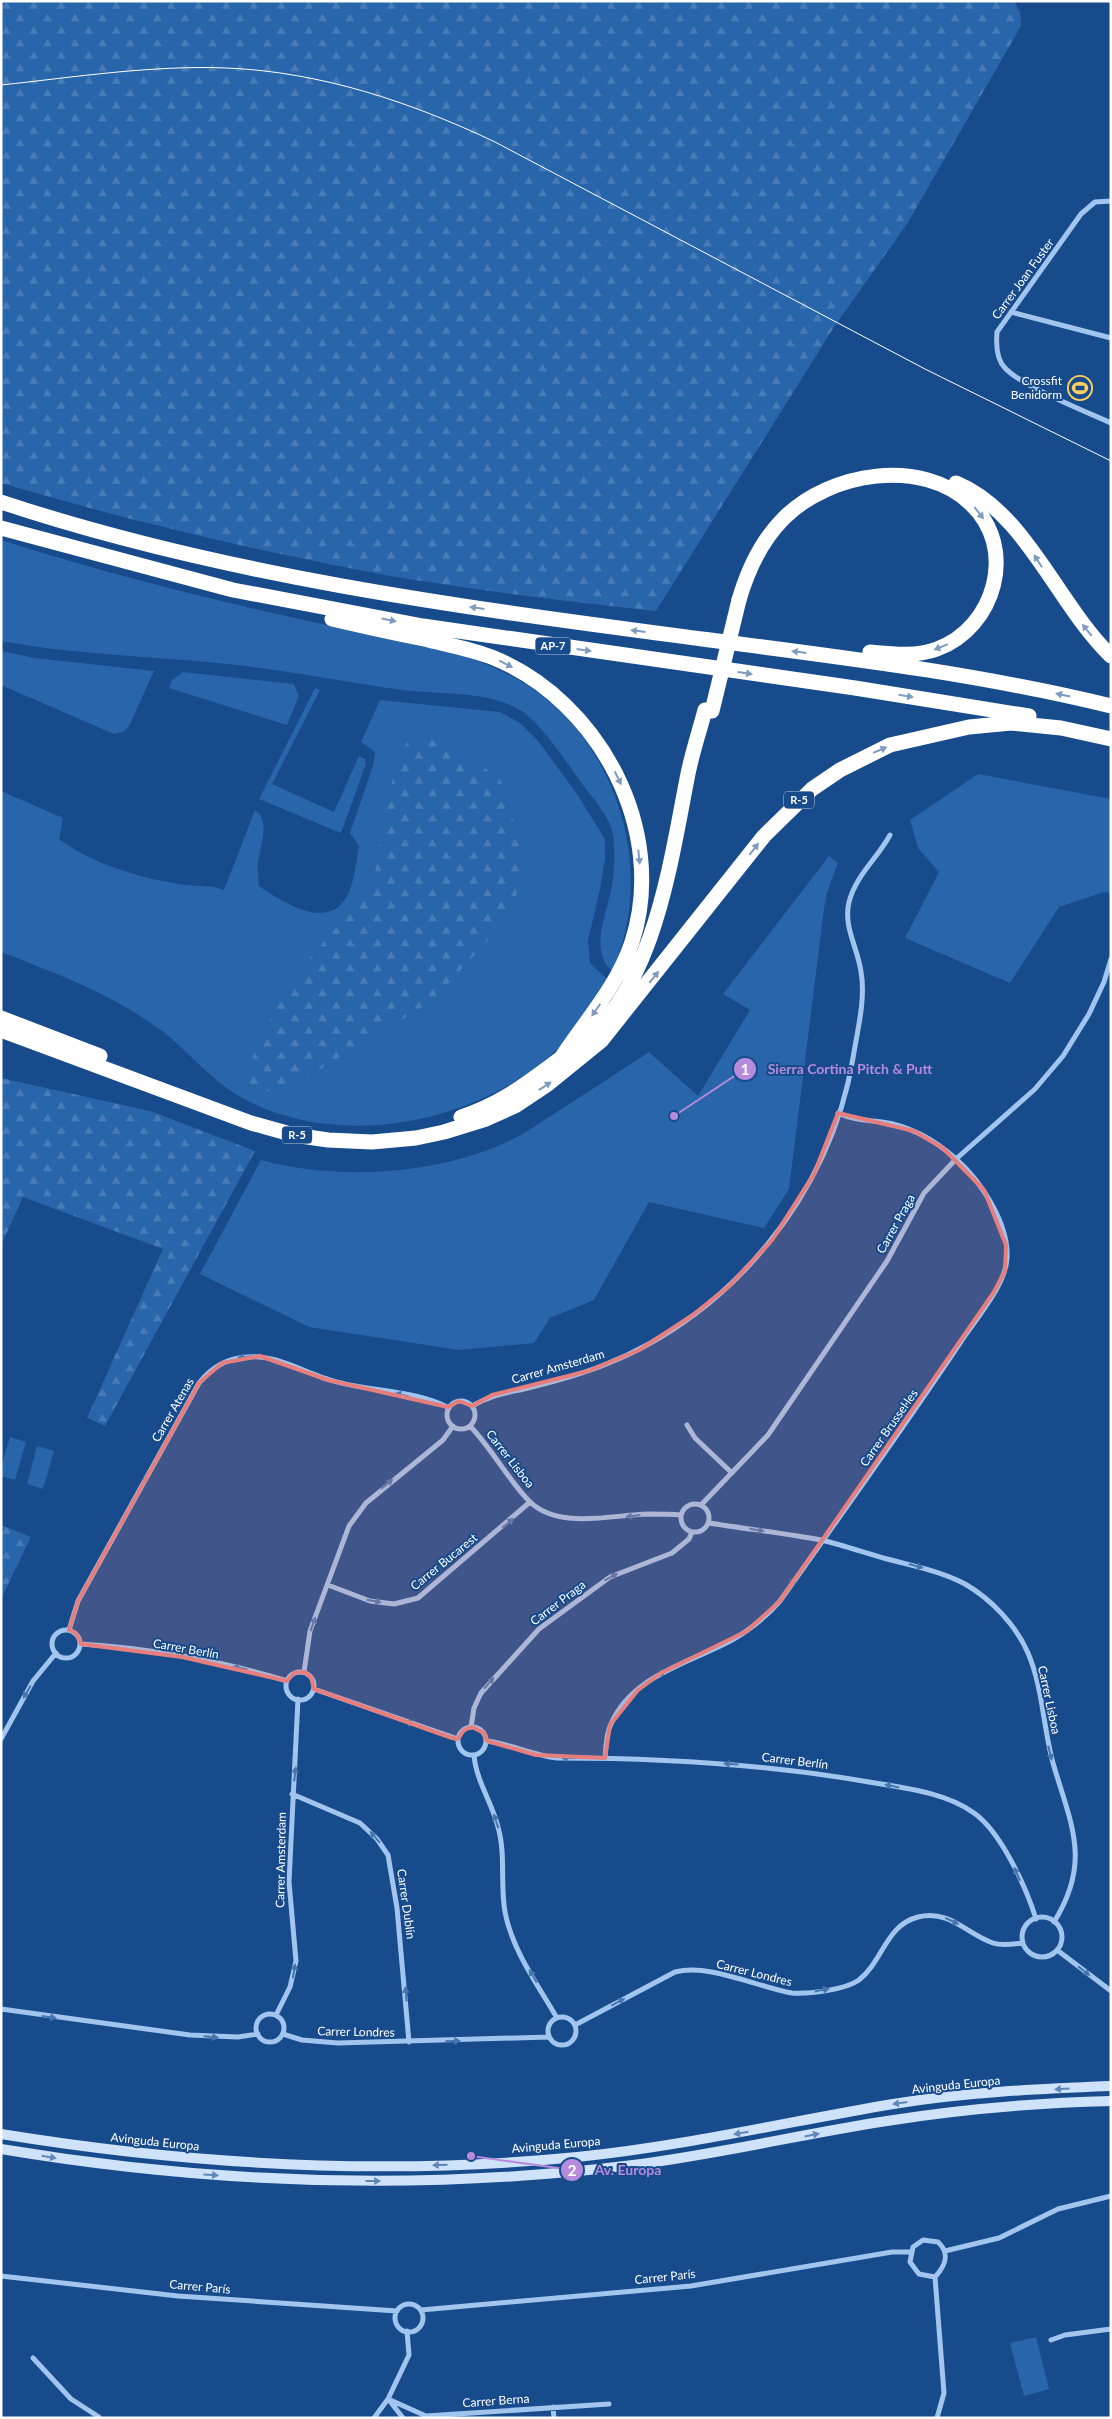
<svg xmlns="http://www.w3.org/2000/svg" width="1112" height="2419" font-family="Lato,sans-serif">
	<style>
		.green { fill: #2965aa }
		.forest { fill: url(#forest-firs) }
		.lines { fill: none; stroke-linecap: round; stroke-linejoin: round }
		.street { stroke: #a1c5ef; stroke-width: 5 }
		.secondary { stroke: #cee2fa; stroke-width: 10 }
		.highway { stroke: #fff; stroke-width: 15 }
		.tram { stroke: #fff; stroke-width: 1 }
		.highway-bridge { stroke: #fff; stroke-width: 15 }
		.oneway { fill: #7f9cc0 }
		.oneway2 { fill: #4776af }
		.oneway3 { fill: #6087b8 }
		.marked { fill: #e67e7e; fill-opacity: 0.2; stroke: #e67e7e; stroke-width: 4; stroke-linejoin: round }
		.labels { text-anchor: middle; stroke-width: 4; stroke-linejoin: round; paint-order: stroke }
		.shield { fill: #174b8c; stroke: #b9c9dc; stroke-width: 1 }
		.shield-label { font-size: 11px; font-weight: bold; fill: #fff }
		.street-label { font-size: 12px; fill: #fff; stroke: #174b8c }
		.poi-label { font-size: 12px; fill: #fff; stroke: #174b8c; text-anchor: end }
		.leader { fill: none; stroke: #b68bdc; stroke-width: 2 }
		.callout-dot { fill: #b68bdc; stroke: #174b8c; stroke-width: 2 }
		.mark-label { font-size: 15px; text-anchor: middle; font-weight: bold; fill: #fff }
		.callout-label { font-size: 14px; text-anchor: middle; font-weight: bold; fill: #b68bdc; stroke: #174b8c; stroke-width: 4; stroke-linejoin: round; paint-order: stroke }
	</style>
	<defs>
		<pattern id="forest-firs" width="22" height="20" patternUnits="userSpaceOnUse" patternTransform="scale(1.25)"><rect width="22" height="20" fill="#2965aa"/><path d="M5 1l3.5 6h-7zM16 11l3.5 6h-7z" fill="#497cb7"/></pattern>
	</defs>
	<rect width="100%" height="100%" fill="#174b8c"/>
	<path class="green" d="M 1,540 C 148,587 298,620 449,651 C 484,662 516,675 545,698 C 623,761 654,878 612,971 C 588,950 608,911 612,885 C 615,870 615,850 613,835 C 611,819 596,802 586,789 C 571,769 541,722 520,710 C 486,690 441,695 403,690 C 344,682 286,670 227,664 C 152,656 76,655 1,641 Z
		M 1,651 L 35,658 L 154,671 L 129,726 L 125,731 L 114,734 L 1,685 Z
		M 183,672 L 294,684 L 299,696 L 287,725 L 169,688 L 172,680 Z
		M 315,688 L 320,690 L 272,784 L 334,812 L 359,756 L 365,759 L 366,764 L 341,833 L 259,799 Z
		M 380,700 L 500,712 L 520,723 L 539,742 L 577,794 L 605,839 L 605,859 L 600,889 L 588,941 L 590,963 L 608,980 C 591,1006 575,1033 552,1054 C 473,1124 339,1150 244,1099 C 216,1084 196,1060 172,1039 C 123,998 60,975 1,952 L 1,791 L 63,818 L 59,839 C 92,864 138,877 178,884 C 193,887 211,884 224,890 L 255,810 C 271,820 260,847 258,862 C 257,870 258,877 259,886 C 282,902 330,933 348,894 C 355,879 356,862 359,846 L 350,833 L 373,766 L 375,752 L 361,742 Z
		M 978,774 L 1111,799 L 1111,893 L 1104,892 L 1059,907 L 1010,983 L 905,938 L 939,872 L 918,848 L 910,820 Z
		M 829,856 L 838,863 L 827,893 L 824,909 L 789,1189 L 764,1228 L 649,1202 L 594,1300 L 550,1318 L 534,1343 L 459,1350 L 309,1327 L 200,1274 L 261,1160 C 338,1181 439,1175 511,1140 C 528,1132 544,1120 560,1110 C 589,1091 619,1072 649,1052 L 698,1096 L 750,1010 L 723,994 Z
		M 10,1437 L 26,1442 L 15,1480 L 1,1476 L 1,1467 Z
		M 37,1446 L 54,1451 L 43,1489 L 27,1484 Z
		M 1036,2337 L 1049,2389 L 1024,2396 L 1010,2343 Z"/>
	<path class="forest" d="M 1,1 L 1014,1 L 1020,12 L 1021,26 L 907,224 L 834,327 L 656,611 C 563,601 471,590 379,574 C 252,550 126,520 1,483 Z
		M 410,734 L 450,746 L 500,778 L 529,873 L 491,937 L 432,1001 L 328,1064 L 281,1097 L 245,1081 L 258,1043 L 292,980 L 373,883 L 393,777 Z
		M 1,1078 L 150,1111 L 255,1151 L 105,1426 L 87,1418 L 163,1249 L 23,1197 L 1,1245 Z
		M 1,1525 L 31,1537 L 1,1599 Z"/>
	<g class="lines">
		<path class="street" d="M 1111,201 L 1095,202 L 1081,214 L 997,332 C 996,344 996,359 1005,368 C 1020,385 1087,412 1111,423
			M 1011,312 L 1111,338
			M447 1415a14 14 0 1 1 28 0a14 14 0 1 1-28 0Z
			M 472,1406 C 490,1395 507,1393 528,1388 C 553,1382 579,1375 604,1365 C 731,1316 831,1193 853,1058 C 857,1032 866,999 861,972 C 858,948 843,927 849,902 C 856,875 877,859 890,835
			M 687,1425 L 695,1438 L 732,1473
			M 470,1426 C 492,1449 507,1478 529,1501 C 558,1530 612,1515 647,1514 C 659,1514 670,1514 681,1515
			M681 1518a14 14 0 1 1 28 0a14 14 0 1 1-28 0Z
			M 701,1505 L 768,1435 L 887,1261 L 924,1193 L 956,1159 L 1035,1089 L 1063,1056 L 1089,1014 L 1104,982 L 1111,959
			M 709,1523 C 746,1529 784,1533 821,1540 C 843,1545 865,1553 887,1559 C 913,1566 941,1571 965,1584 C 991,1599 1016,1625 1028,1653 C 1043,1688 1043,1727 1053,1763 C 1071,1825 1092,1861 1054,1922
			M 328,1585 L 370,1601 L 394,1604 L 418,1598 L 530,1502
			M52 1644a14 14 0 1 1 28 0a14 14 0 1 1-28 0Z
			M 69,1630 L 78,1601 L 199,1383 C 211,1368 226,1358 247,1357 C 275,1354 301,1371 327,1379 C 364,1392 415,1389 449,1408
			M 81,1644 C 148,1648 223,1661 287,1681
			M 304,1672 L 310,1631 L 349,1526 L 366,1503 L 443,1440 L 453,1426
			M286 1686a14 14 0 1 1 28 0a14 14 0 1 1-28 0Z
			M 314,1689 L 458,1739
			M458 1741a14 14 0 1 1 28 0a14 14 0 1 1-28 0Z
			M 471,1727 L 474,1708 L 481,1693 L 539,1629 L 610,1577 L 672,1553 L 689,1539 L 692,1532
			M 1,1739 L 33,1681 L 56,1653
			M 487,1741 C 511,1744 532,1755 557,1758 C 662,1758 766,1764 869,1782 C 903,1788 945,1792 974,1813 C 1001,1832 1026,1887 1036,1919
			M 474,1755 C 476,1781 492,1802 498,1827 C 506,1855 500,1884 505,1912 C 512,1950 538,1985 557,2018
			M 605,1758 C 606,1746 606,1734 611,1724 C 632,1675 690,1663 732,1640 C 751,1629 766,1617 780,1601 C 840,1516 902,1430 960,1343 C 975,1320 1006,1285 1007,1258 C 1009,1224 981,1181 956,1159 C 936,1141 910,1126 882,1122 C 867,1120 853,1120 838,1113
			M 292,1794 L 360,1823 L 377,1839 L 388,1855 L 397,1908 L 409,2042
			M1022 1937a20 20 0 1 1 40 0a20 20 0 1 1-40 0Z
			M 1057,1950 L 1111,1991
			M 1,2009 L 190,2035 L 238,2037 L 258,2034
			M256 2028a14 14 0 1 1 28 0a14 14 0 1 1-28 0Z
			M 276,2015 L 290,1987 L 296,1961 L 289,1882 L 298,1699
			M548 2031a14 14 0 1 1 28 0a14 14 0 1 1-28 0Z
			M 575,2025 L 675,1972 C 709,1963 757,1987 792,1993 C 809,1994 845,1990 859,1980 C 883,1961 886,1925 918,1917 C 949,1909 967,1934 993,1943 C 1002,1946 1013,1944 1023,1943
			M 283,2034 L 302,2040 L 338,2043 L 549,2037
			M 923,2240 L 938,2242 C 951,2254 945,2266 935,2277 L 919,2274 L 910,2262 L 913,2247 Z
			M 945,2251 L 999,2238 L 1058,2209 L 1111,2196
			M 1,2276 L 178,2296 L 397,2311
			M 935,2277 L 944,2393 L 937,2418
			M395 2318a14 14 0 1 1 28 0a14 14 0 1 1-28 0Z
			M 421,2310 L 691,2286 L 892,2252 L 910,2252
			M 1051,2340 L 1065,2335 L 1111,2329
			M 33,2358 L 71,2399 L 99,2417
			M 388,2399 L 426,2416 L 609,2404
			M 389,2400 L 403,2418
			M 553,2407 L 554,2418
			M 374,2418 L 388,2399 L 409,2355 L 407,2331"/>
		<path class="secondary" d="M 1,2134 C 192,2165 385,2176 577,2157 C 684,2146 787,2122 893,2104 C 964,2092 1038,2089 1111,2086
			M 1,2149 C 210,2184 423,2191 633,2165 C 719,2154 802,2134 887,2121 C 961,2109 1036,2103 1111,2101"/>
		<path class="highway" d="M 956,483 C 1026,512 1057,604 1111,656
			M 1,502 C 226,577 468,608 702,639 C 839,657 976,673 1111,706
			M 1,528 L 233,590 L 423,626 L 855,688 L 1029,716
			M 739,600 C 748,569 761,541 784,518 C 830,472 922,457 971,504 C 1018,548 995,628 937,649 C 916,657 892,654 870,652
			M 332,619 C 362,626 393,633 424,639 C 448,645 471,649 494,658 C 600,702 668,831 632,942 C 617,987 586,1020 561,1058
			M 1,1018 L 100,1056
			M 1,1030 L 251,1123 L 294,1135 L 328,1140 L 372,1142 L 416,1138 L 444,1132 L 486,1119 L 515,1106 L 548,1084 L 601,1041 L 764,836 L 812,789 L 840,770 L 890,745 L 969,727 L 1011,723 L 1061,728 L 1111,739
			M 461,1117 C 503,1103 527,1083 561,1058 C 567,1053 574,1050 580,1045 C 654,988 670,865 687,779 C 691,756 699,733 705,710"/>
		<path class="tram" d="M 1,85 C 76,77 152,65 227,68 C 321,72 411,102 495,142 L 925,369 L 1111,461"/>
		<path class="highway-bridge" d="M 712,711 L 739,600"/>
	</g>
	<defs><path id="oneway-solid" d="M-6-.8H1V-3.2L6.5 0L1 3.2V.8H-6Z" transform="scale(1.25)"/></defs>
	<g class="oneway">
		<use href="#oneway-solid" transform="translate(979 513) rotate(52)"/>
		<use href="#oneway-solid" transform="translate(1038 561) rotate(-123)"/>
		<use href="#oneway-solid" transform="translate(477 608) rotate(-172)"/>
		<use href="#oneway-solid" transform="translate(389 620) rotate(11)"/>
		<use href="#oneway-solid" transform="translate(1087 630) rotate(-129)"/>
		<use href="#oneway-solid" transform="translate(638 631) rotate(-173)"/>
		<use href="#oneway-solid" transform="translate(941 647) rotate(158)"/>
		<use href="#oneway-solid" transform="translate(584 650) rotate(8)"/>
		<use href="#oneway-solid" transform="translate(799 652) rotate(-173)"/>
		<use href="#oneway-solid" transform="translate(506 664) rotate(27)"/>
		<use href="#oneway-solid" transform="translate(745 673) rotate(8)"/>
		<use href="#oneway-solid" transform="translate(1063 695) rotate(-168)"/>
		<use href="#oneway-solid" transform="translate(906 696) rotate(9)"/>
		<use href="#oneway-solid" transform="translate(880 750) rotate(-23)"/>
		<use href="#oneway-solid" transform="translate(618 778) rotate(64)"/>
		<use href="#oneway-solid" transform="translate(754 849) rotate(-52)"/>
		<use href="#oneway-solid" transform="translate(639 857) rotate(84)"/>
		<use href="#oneway-solid" transform="translate(654 977) rotate(-51)"/>
		<use href="#oneway-solid" transform="translate(596 1010) rotate(125)"/>
		<use href="#oneway-solid" transform="translate(545 1086) rotate(-34)"/>
	</g>
	<g class="oneway2">
		<use href="#oneway-solid" transform="translate(245 1357) rotate(174)"/>
		<use href="#oneway-solid" transform="translate(402 1395) rotate(-167)"/>
		<use href="#oneway-solid" transform="translate(147 1477) rotate(119)"/>
		<use href="#oneway-solid" transform="translate(387 1484) rotate(-39)"/>
		<use href="#oneway-solid" transform="translate(633 1516) rotate(173)"/>
		<use href="#oneway-solid" transform="translate(508 1523) rotate(-40)"/>
		<use href="#oneway-solid" transform="translate(757 1530) rotate(9)"/>
		<use href="#oneway-solid" transform="translate(916 1566) rotate(15)"/>
		<use href="#oneway-solid" transform="translate(611 1577) rotate(-28)"/>
		<use href="#oneway-solid" transform="translate(794 1580) rotate(125)"/>
		<use href="#oneway-solid" transform="translate(374 1601) rotate(10)"/>
		<use href="#oneway-solid" transform="translate(313 1624) rotate(-70)"/>
		<use href="#oneway-solid" transform="translate(240 1668) rotate(-168)"/>
		<use href="#oneway-solid" transform="translate(664 1672) rotate(153)"/>
		<use href="#oneway-solid" transform="translate(489 1683) rotate(-49)"/>
		<use href="#oneway-solid" transform="translate(27 1692) rotate(120)"/>
		<use href="#oneway-solid" transform="translate(412 1724) rotate(-160)"/>
		<use href="#oneway-solid" transform="translate(1050 1753) rotate(76)"/>
		<use href="#oneway-solid" transform="translate(569 1758) rotate(180)"/>
		<use href="#oneway-solid" transform="translate(731 1764) rotate(-176)"/>
		<use href="#oneway-solid" transform="translate(295 1774) rotate(-83)"/>
		<use href="#oneway-solid" transform="translate(892 1786) rotate(-169)"/>
		<use href="#oneway-solid" transform="translate(496 1821) rotate(-108)"/>
		<use href="#oneway-solid" transform="translate(375 1837) rotate(-131)"/>
		<use href="#oneway-solid" transform="translate(1017 1874) rotate(-115)"/>
		<use href="#oneway-solid" transform="translate(952 1921) rotate(25)"/>
		<use href="#oneway-solid" transform="translate(294 1971) rotate(-81)"/>
		<use href="#oneway-solid" transform="translate(1084 1971) rotate(38)"/>
		<use href="#oneway-solid" transform="translate(533 1976) rotate(-121)"/>
		<use href="#oneway-solid" transform="translate(822 1990) rotate(-11)"/>
		<use href="#oneway-solid" transform="translate(406 1994) rotate(-94)"/>
		<use href="#oneway-solid" transform="translate(618 2002) rotate(-28)"/>
		<use href="#oneway-solid" transform="translate(49 2017) rotate(8)"/>
		<use href="#oneway-solid" transform="translate(211 2037) rotate(5)"/>
		<use href="#oneway-solid" transform="translate(453 2041) rotate(-2)"/>
	</g>
	<g class="oneway3">
		<use href="#oneway-solid" transform="translate(1062 2089) rotate(177)"/>
		<use href="#oneway-solid" transform="translate(900 2103) rotate(172)"/>
		<use href="#oneway-solid" transform="translate(741 2133) rotate(170)"/>
		<use href="#oneway-solid" transform="translate(812 2135) rotate(-11)"/>
		<use href="#oneway-solid" transform="translate(49 2157) rotate(9)"/>
		<use href="#oneway-solid" transform="translate(440 2165) rotate(179)"/>
		<use href="#oneway-solid" transform="translate(211 2175) rotate(4)"/>
		<use href="#oneway-solid" transform="translate(373 2181)"/>
	</g>
	<path class="marked" d="M 838,1113 L 914,1131 L 943,1148 L 984,1190 L 1006,1245 L 1005,1271 L 994,1292 L 780,1601 L 747,1631 L 661,1673 L 638,1690 L 610,1725 L 605,1758 L 536,1755 L 487,1741 L 484,1733 L 472,1727 L 464,1730 L 458,1739 L 452,1738 L 314,1689 L 311,1677 L 304,1672 L 294,1673 L 287,1681 L 182,1657 L 81,1644 L 76,1633 L 69,1630 L 78,1601 L 199,1383 L 222,1363 L 260,1356 L 328,1380 L 448,1407 L 459,1401 L 472,1406 L 492,1395 L 588,1371 L 639,1350 L 693,1315 L 729,1286 L 772,1240 L 814,1174 Z"/>
	<defs>
		<symbol id="stadium-ring" viewBox="-11 -11 22 22"><circle r="9.5" fill="#174b8c" stroke="#ffcf5f" stroke-width="1.5"/><path d="M0-5a6.5 5 0 1 0 0 10a6.5 5 0 1 0 0-10ZM-3.5-1.8h7v3.6h-7Z" fill="#ffcf5f"/></symbol>
	</defs>
	<g fill-rule="evenodd">
		<use href="#stadium-ring" x="1066" y="374" width="28" height="28"/>
	</g>
	<g class="labels">
		<g class="shield">
			<rect x="535.5" y="637.5" width="35" height="17" rx="4"/>
			<rect x="784" y="791.5" width="30" height="17" rx="4"/>
			<rect x="282" y="1126.5" width="30" height="17" rx="4"/>
		</g>
		<g class="shield-label">
			<text x="553" y="650">AP-7</text>
			<text x="799" y="804">R-5</text>
			<text x="297" y="1139">R-5</text>
		</g>
		<g class="street-label">
			<text transform="translate(1023 279) rotate(-54)" y="4">Carrer Joan Fuster</text>
			<text transform="translate(896 1224) rotate(-61)" y="4">Carrer Praga</text>
			<text transform="translate(558 1367) rotate(-16)" y="4">Carrer Amsterdam</text>
			<text transform="translate(173 1410) rotate(-60)" y="4">Carrer Atenas</text>
			<text transform="translate(889 1428) rotate(-55)" y="4">Carrer Brussel·les</text>
			<text transform="translate(510 1459) rotate(52)" y="4">Carrer Lisboa</text>
			<text transform="translate(444 1562) rotate(-39)" y="4">Carrer Bucarest</text>
			<text transform="translate(558 1603) rotate(-37)" y="4">Carrer Praga</text>
			<text transform="translate(186 1649) rotate(10)" y="4">Carrer Berlín</text>
			<text transform="translate(1049 1700) rotate(78)" y="4">Carrer Lisboa</text>
			<text transform="translate(795 1761) rotate(7)" y="4">Carrer Berlín</text>
			<text transform="translate(281 1860) rotate(-89)" y="4">Carrer Amsterdam</text>
			<text transform="translate(406 1904) rotate(82)" y="4">Carrer Dublín</text>
			<text transform="translate(754 1973) rotate(14)" y="4">Carrer Londres</text>
			<text transform="translate(356 2032) rotate(1)" y="4">Carrer Londres</text>
			<text transform="translate(956 2085) rotate(-6)" y="4">Avinguda Europa</text>
			<text transform="translate(155 2142) rotate(6)" y="4">Avinguda Europa</text>
			<text transform="translate(556 2145) rotate(-5)" y="4">Avinguda Europa</text>
			<text transform="translate(665 2277) rotate(-6)" y="4">Carrer París</text>
			<text transform="translate(200 2287) rotate(5)" y="4">Carrer París</text>
			<text transform="translate(496 2401) rotate(-4)" y="4">Carrer Berna</text>
		</g>
		<g class="poi-label">
			<text x="1062" y="385">Crossfit<tspan x="1062" dy="14">Benidorm</tspan></text>
		</g>
	</g>
	<path class="leader" d="M674 1116L745 1069M471 2156L572 2170"/>
	<g class="callout-dot">
		<circle cx="674" cy="1116" r="5"/>
		<circle cx="471" cy="2156" r="5"/>
		<circle cx="745" cy="1069" r="12"/>
		<circle cx="572" cy="2170" r="12"/>
	</g>
	<g class="mark-label">
		<text x="745" y="1075">1</text>
		<text x="572" y="2176">2</text>
	</g>
	<g class="callout-label">
		<text x="850" y="1074">Sierra Cortina Pitch &amp; Putt</text>
		<text x="628" y="2175">Av. Europa</text>
	</g>
	<rect width="1112" height="2419" fill="none" stroke="#ffffff" stroke-width="5"/>
</svg>
